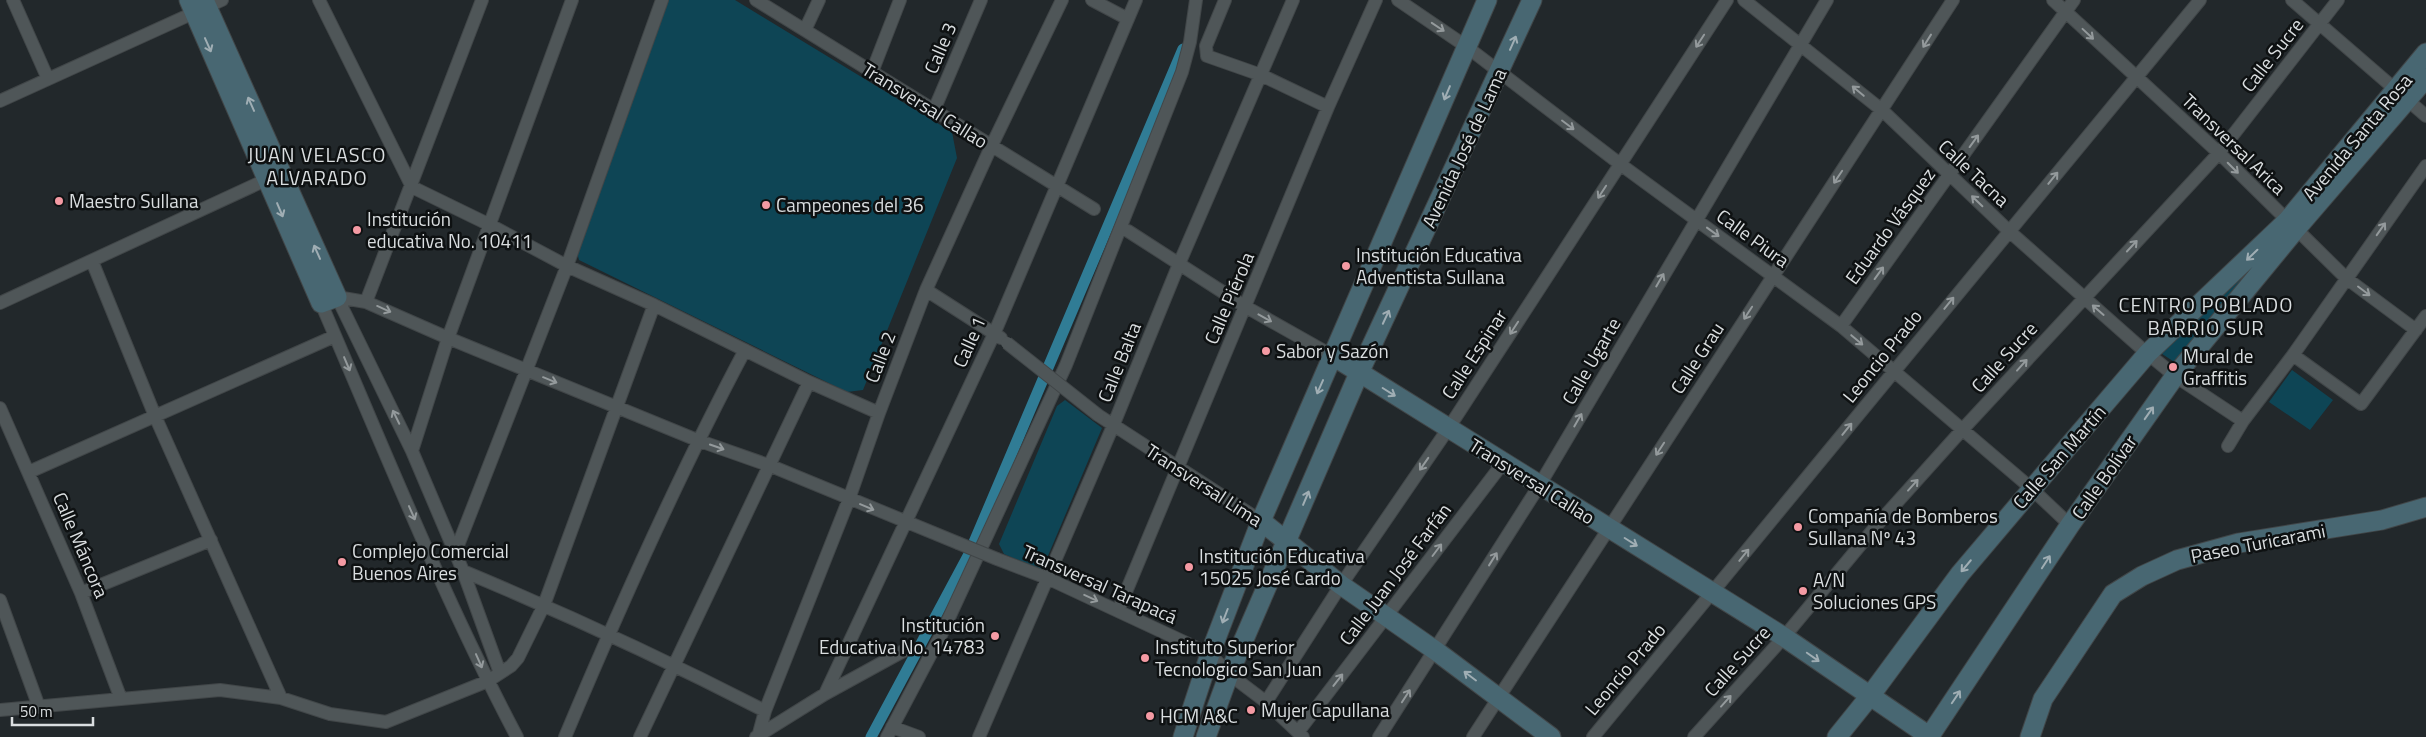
<svg xmlns="http://www.w3.org/2000/svg" width="2426" height="737" font-family="'Titillium Web',sans-serif">
	<style>
		.green { fill: #0e4555 }
		.lines { fill: none; stroke-linecap: round; stroke-linejoin: round }
		.canal { stroke: #307c95; stroke-width: 11 }
		.street-casing { stroke: #414648; stroke-width: 14 }
		.secondary-casing { stroke: #414648; stroke-width: 21 }
		.street { stroke: #4f5658; stroke-width: 12 }
		.secondary { stroke: #486772; stroke-width: 19 }
		.street-bridge-casing { stroke: #414648; stroke-width: 14; stroke-linecap: butt }
		.street-bridge { stroke: #4f5658; stroke-width: 12 }
		.oneway { stroke: #949a9c }
		.oneway2 { stroke: #a0aeb4 }
		.poi-dot { fill: #f49aa3; stroke: #0e1112; stroke-width: 2 }
		.labels { text-anchor: middle; stroke-width: 5; stroke-linejoin: round; paint-order: stroke }
		.street-label { font-size: 19px; fill: #dadee0; stroke: #0e1112 }
		.poi-label { font-size: 19px; fill: #dadee0; stroke: #0e1112; text-anchor: start }
		.neighbourhood-label { font-size: 20px; letter-spacing: 1px; fill: #dadee0; stroke: #0e1112 }
	</style>
	<rect width="100%" height="100%" fill="#22282b"/>
	<path class="green" d="M 667,0 L 735,0 L 952,132 L 957,158 L 863,390 L 847,392 L 579,260 L 577,252 Z
		M 2278,234 L 2179,365 L 2156,350 Z
		M 2292,370 L 2333,400 L 2310,430 L 2269,402 Z
		M 1065,400 L 1102,428 L 1042,570 L 1004,554 L 999,544 L 1057,406 Z"/>
	<g class="lines">
		<path class="canal" d="M 871,737 L 969,554 L 1183,49"/>
		<defs>
			<path id="street" d="M 13,0 L 48,79
				M 319,0 L 412,187 L 490,225 L 567,266 L 654,305 L 809,382 L 879,413
				M 756,0 L 1094,209
				M 1092,0 L 1128,19
				M 1225,0 L 1206,46 L 1207,56 L 1261,75 L 1328,107
				M 1398,0 L 1467,47 L 1620,164 L 1841,326 L 2032,489 L 2070,525
				M 1744,0 L 1883,111 L 2009,231 L 2141,348 L 2175,376 L 2243,421
				M 2053,0 L 2219,153 L 2346,278 L 2416,330
				M 2292,0 L 2426,116
				M 805,30 L 819,0
				M 872,72 L 900,0
				M 0,101 L 222,0
				M 934,110 L 981,0
				M 1128,231 L 1246,307 L 1333,356
				M 92,261 L 155,416 L 281,698
				M 926,290 L 1001,338
				M 337,297 L 366,302 L 448,338 L 697,440 L 771,466 L 958,543
				M 337,297 L 412,451 L 463,571 L 500,673
				M 366,302 L 482,0
				M 0,303 L 272,177
				M 321,303 C 384,449 443,597 517,737
				M 1841,326 L 2074,0
				M 2293,355 L 2361,404 L 2426,316
				M 0,408 L 81,593 L 121,699
				M 1098,415 L 1261,521
				M 2228,446 L 2243,421 L 2293,355 L 2426,166
				M 412,451 L 448,338 L 572,0
				M 29,472 L 335,336
				M 455,553 L 567,266 L 662,0
				M 997,559 L 1047,578 L 1210,654 L 1229,674 L 1266,702 L 1303,737
				M 463,571 C 566,614 666,660 765,711
				M 81,593 L 211,540
				M 0,600 L 39,707
				M 1118,611 L 1328,107 L 1376,0
				M 825,694 L 994,334 L 1136,0
				M 1266,702 L 1341,585 L 1448,429 L 1727,0
				M 0,710 L 220,690 L 281,698 L 330,714 L 386,722 L 488,681 L 511,666 L 518,658 L 544,605 L 654,305
				M 892,727 L 919,737
				M 1298,732 L 1503,463
				M 565,737 C 620,606 678,476 745,350
				M 640,737 L 809,382
				M 756,737 L 825,694 L 907,649
				M 758,737 L 765,711 L 849,499 L 879,413 L 926,290 L 991,147 L 1062,0
				M 887,737 L 941,635 L 1066,365 L 1182,72 L 1190,42 L 1196,0
				M 979,737 L 1113,426 L 1179,264 L 1293,0
				M 1379,737 L 1539,486 L 1827,0
				M 1473,737 L 1953,0
				M 1593,737 L 2200,0
				M 1694,737 L 1784,637 L 1882,519 L 1962,430 L 2219,153 L 2338,0"/>
			<path id="secondary" d="M 189,0 L 321,303 L 337,297 L 204,0
				M 1333,356 L 1784,637 L 1929,736
				M 1261,521 L 1341,585 L 1436,651 L 1551,737
				M 1183,737 L 1210,654 L 1261,521 L 1487,0
				M 1206,737 L 1229,674 L 1359,373 L 1532,0
				M 1837,737 L 1870,696 L 1960,574 L 2032,489 L 2148,353 L 2287,221 L 2426,53
				M 1929,737 L 2070,525 L 2175,376 L 2296,229 L 2426,78
				M 2030,737 L 2043,699 L 2113,594 L 2142,576 L 2177,560 L 2239,543 L 2382,520 L 2426,507"/>
		</defs>
		<use href="#street" class="street-casing"/>
		<use href="#secondary" class="secondary-casing"/>
		<use href="#street" class="street"/>
		<use href="#secondary" class="secondary"/>
		<defs>
			<path id="street-bridge" d="M 1007,343 L 1098,415
				M 958,543 L 997,559"/>
		</defs>
		<use href="#street-bridge" class="street-bridge-casing"/>
		<use href="#street-bridge" class="street-bridge"/>
	</g>
	<defs><path id="oneway-shaft" d="M-6 0H5M1.5-3L5.5 0L1.5 3" fill="none" stroke-width="1.6" stroke-linecap="round" stroke-linejoin="round" transform="scale(1.25)"/></defs>
	<g class="oneway">
		<use href="#oneway-shaft" transform="translate(1438 27) rotate(34)"/>
		<use href="#oneway-shaft" transform="translate(2088 34) rotate(43)"/>
		<use href="#oneway-shaft" transform="translate(1700 41) rotate(123)"/>
		<use href="#oneway-shaft" transform="translate(1927 41) rotate(122)"/>
		<use href="#oneway-shaft" transform="translate(1858 91) rotate(-140)"/>
		<use href="#oneway-shaft" transform="translate(1568 125) rotate(37)"/>
		<use href="#oneway-shaft" transform="translate(1974 141) rotate(-54)"/>
		<use href="#oneway-shaft" transform="translate(2233 168) rotate(45)"/>
		<use href="#oneway-shaft" transform="translate(1838 177) rotate(124)"/>
		<use href="#oneway-shaft" transform="translate(2053 178) rotate(-51)"/>
		<use href="#oneway-shaft" transform="translate(1602 192) rotate(123)"/>
		<use href="#oneway-shaft" transform="translate(1977 201) rotate(-136)"/>
		<use href="#oneway-shaft" transform="translate(2381 229) rotate(-55)"/>
		<use href="#oneway-shaft" transform="translate(1713 232) rotate(36)"/>
		<use href="#oneway-shaft" transform="translate(2132 246) rotate(-47)"/>
		<use href="#oneway-shaft" transform="translate(1879 273) rotate(-54)"/>
		<use href="#oneway-shaft" transform="translate(1660 280) rotate(-60)"/>
		<use href="#oneway-shaft" transform="translate(2364 291) rotate(37)"/>
		<use href="#oneway-shaft" transform="translate(1949 303) rotate(-51)"/>
		<use href="#oneway-shaft" transform="translate(384 309) rotate(24)"/>
		<use href="#oneway-shaft" transform="translate(2098 310) rotate(-139)"/>
		<use href="#oneway-shaft" transform="translate(1748 313) rotate(123)"/>
		<use href="#oneway-shaft" transform="translate(1265 318) rotate(29)"/>
		<use href="#oneway-shaft" transform="translate(1514 328) rotate(123)"/>
		<use href="#oneway-shaft" transform="translate(1857 340) rotate(40)"/>
		<use href="#oneway-shaft" transform="translate(347 364) rotate(67)"/>
		<use href="#oneway-shaft" transform="translate(2022 365) rotate(-48)"/>
		<use href="#oneway-shaft" transform="translate(550 380) rotate(22)"/>
		<use href="#oneway-shaft" transform="translate(396 417) rotate(-116)"/>
		<use href="#oneway-shaft" transform="translate(1578 420) rotate(-60)"/>
		<use href="#oneway-shaft" transform="translate(1847 429) rotate(-51)"/>
		<use href="#oneway-shaft" transform="translate(717 447) rotate(19)"/>
		<use href="#oneway-shaft" transform="translate(1660 449) rotate(123)"/>
		<use href="#oneway-shaft" transform="translate(1424 464) rotate(125)"/>
		<use href="#oneway-shaft" transform="translate(1913 485) rotate(-48)"/>
		<use href="#oneway-shaft" transform="translate(867 507) rotate(23)"/>
		<use href="#oneway-shaft" transform="translate(412 513) rotate(66)"/>
		<use href="#oneway-shaft" transform="translate(1437 550) rotate(-53)"/>
		<use href="#oneway-shaft" transform="translate(1744 555) rotate(-51)"/>
		<use href="#oneway-shaft" transform="translate(1493 559) rotate(-58)"/>
		<use href="#oneway-shaft" transform="translate(1091 598) rotate(25)"/>
		<use href="#oneway-shaft" transform="translate(479 661) rotate(66)"/>
		<use href="#oneway-shaft" transform="translate(1338 680) rotate(-52)"/>
		<use href="#oneway-shaft" transform="translate(1406 696) rotate(-57)"/>
		<use href="#oneway-shaft" transform="translate(1726 701) rotate(-48)"/>
	</g>
	<g class="oneway2">
		<use href="#oneway-shaft" transform="translate(1513 43) rotate(-66)"/>
		<use href="#oneway-shaft" transform="translate(208 45) rotate(66)"/>
		<use href="#oneway-shaft" transform="translate(1447 93) rotate(113)"/>
		<use href="#oneway-shaft" transform="translate(251 104) rotate(-114)"/>
		<use href="#oneway-shaft" transform="translate(280 210) rotate(67)"/>
		<use href="#oneway-shaft" transform="translate(317 252) rotate(-114)"/>
		<use href="#oneway-shaft" transform="translate(2252 255) rotate(136)"/>
		<use href="#oneway-shaft" transform="translate(1386 317) rotate(-65)"/>
		<use href="#oneway-shaft" transform="translate(1320 387) rotate(114)"/>
		<use href="#oneway-shaft" transform="translate(1389 392) rotate(32)"/>
		<use href="#oneway-shaft" transform="translate(2149 413) rotate(-55)"/>
		<use href="#oneway-shaft" transform="translate(1306 498) rotate(-67)"/>
		<use href="#oneway-shaft" transform="translate(1631 542) rotate(32)"/>
		<use href="#oneway-shaft" transform="translate(2046 562) rotate(-57)"/>
		<use href="#oneway-shaft" transform="translate(1966 566) rotate(130)"/>
		<use href="#oneway-shaft" transform="translate(1225 616) rotate(111)"/>
		<use href="#oneway-shaft" transform="translate(1813 657) rotate(35)"/>
		<use href="#oneway-shaft" transform="translate(1470 676) rotate(-143)"/>
		<use href="#oneway-shaft" transform="translate(1956 697) rotate(-56)"/>
	</g>
	<g class="poi-dot">
		<circle cx="59" cy="201" r="5"/>
		<circle cx="766" cy="205" r="5"/>
		<circle cx="357" cy="230" r="5"/>
		<circle cx="1346" cy="266" r="5"/>
		<circle cx="1266" cy="351" r="5"/>
		<circle cx="2173" cy="367" r="5"/>
		<circle cx="1798" cy="527" r="5"/>
		<circle cx="342" cy="562" r="5"/>
		<circle cx="1189" cy="567" r="5"/>
		<circle cx="1803" cy="591" r="5"/>
		<circle cx="995" cy="636" r="5"/>
		<circle cx="1145" cy="658" r="5"/>
		<circle cx="1251" cy="710" r="5"/>
		<circle cx="1150" cy="716" r="5"/>
	</g>
	<g class="labels">
		<g class="street-label">
			<text transform="translate(940 48) rotate(-67)" y="7">Calle 3</text>
			<text transform="translate(2272 55) rotate(-52)" y="7">Calle Sucre</text>
			<text transform="translate(925 105) rotate(32)" y="7">Transversal Callao</text>
			<text transform="translate(2357 137) rotate(-50)" y="7">Avenida Santa Rosa</text>
			<text transform="translate(2234 144) rotate(44)" y="7">Transversal Arica</text>
			<text transform="translate(1464 148) rotate(-65)" y="7">Avenida José de Lama</text>
			<text transform="translate(1974 173) rotate(43)" y="7">Calle Tacna</text>
			<text transform="translate(1890 226) rotate(-54)" y="7">Eduardo Vásquez</text>
			<text transform="translate(1753 238) rotate(36)" y="7">Calle Piura</text>
			<text transform="translate(1229 298) rotate(-67)" y="7">Calle Piérola</text>
			<text transform="translate(969 342) rotate(-66)" y="7">Calle 1</text>
			<text transform="translate(1474 354) rotate(-57)" y="7">Calle Espinar</text>
			<text transform="translate(1882 356) rotate(-51)" y="7">Leoncio Prado</text>
			<text transform="translate(880 357) rotate(-69)" y="7">Calle 2</text>
			<text transform="translate(2004 357) rotate(-48)" y="7">Calle Sucre</text>
			<text transform="translate(1697 358) rotate(-57)" y="7">Calle Grau</text>
			<text transform="translate(1591 361) rotate(-60)" y="7">Calle Ugarte</text>
			<text transform="translate(1119 362) rotate(-68)" y="7">Calle Balta</text>
			<text transform="translate(2059 457) rotate(-49)" y="7">Calle San Martín</text>
			<text transform="translate(2104 477) rotate(-55)" y="7">Calle Bolívar</text>
			<text transform="translate(1532 481) rotate(32)" y="7">Transversal Callao</text>
			<text transform="translate(1204 485) rotate(33)" y="7">Transversal Lima</text>
			<text transform="translate(2258 543) rotate(-11)" y="7">Paseo Turicarami</text>
			<text transform="translate(81 545) rotate(67)" y="7">Calle Máncora</text>
			<text transform="translate(1395 574) rotate(-53)" y="7">Calle Juan José Farfán</text>
			<text transform="translate(1100 584) rotate(24)" y="7">Transversal Tarapacá</text>
			<text transform="translate(1737 661) rotate(-48)" y="7">Calle Sucre</text>
			<text transform="translate(1625 669) rotate(-50)" y="7">Leoncio Prado</text>
		</g>
		<g class="poi-label">
			<text x="69" y="208">Maestro Sullana</text>
			<text x="776" y="212">Campeones del 36</text>
			<text x="367" y="226">Institución<tspan x="367" dy="22">educativa No. 10411</tspan></text>
			<text x="1356" y="262">Institución Educativa<tspan x="1356" dy="22">Adventista Sullana</tspan></text>
			<text x="1276" y="358">Sabor y Sazón</text>
			<text x="2183" y="363">Mural de<tspan x="2183" dy="22">Graffitis</tspan></text>
			<text x="1808" y="523">Compañía de Bomberos<tspan x="1808" dy="22">Sullana Nº 43</tspan></text>
			<text x="352" y="558">Complejo Comercial<tspan x="352" dy="22">Buenos Aires</tspan></text>
			<text x="1199" y="563">Institución Educativa<tspan x="1199" dy="22">15025 José Cardo</tspan></text>
			<text x="1813" y="587">A/N<tspan x="1813" dy="22">Soluciones GPS</tspan></text>
			<text x="985" y="632" text-anchor="end">Institución<tspan x="985" dy="22">Educativa No. 14783</tspan></text>
			<text x="1155" y="654">Instituto Superior<tspan x="1155" dy="22">Tecnologico San Juan</tspan></text>
			<text x="1261" y="717">Mujer Capullana</text>
			<text x="1160" y="723">HCM A&amp;C</text>
		</g>
		<g class="neighbourhood-label">
			<text x="317" y="162">JUAN VELASCO<tspan x="317" dy="23">ALVARADO</tspan></text>
			<text x="2206" y="312">CENTRO POBLADO<tspan x="2206" dy="23">BARRIO SUR</tspan></text>
		</g>
	</g>
	<path d="M12 717v8h81v-8" fill="none" stroke="#dadee0" stroke-width="2.5"/>
	<text x="20" y="717" font-size="15" fill="#dadee0" stroke="#0e1112" stroke-width="4" paint-order="stroke">50 m</text>
</svg>
